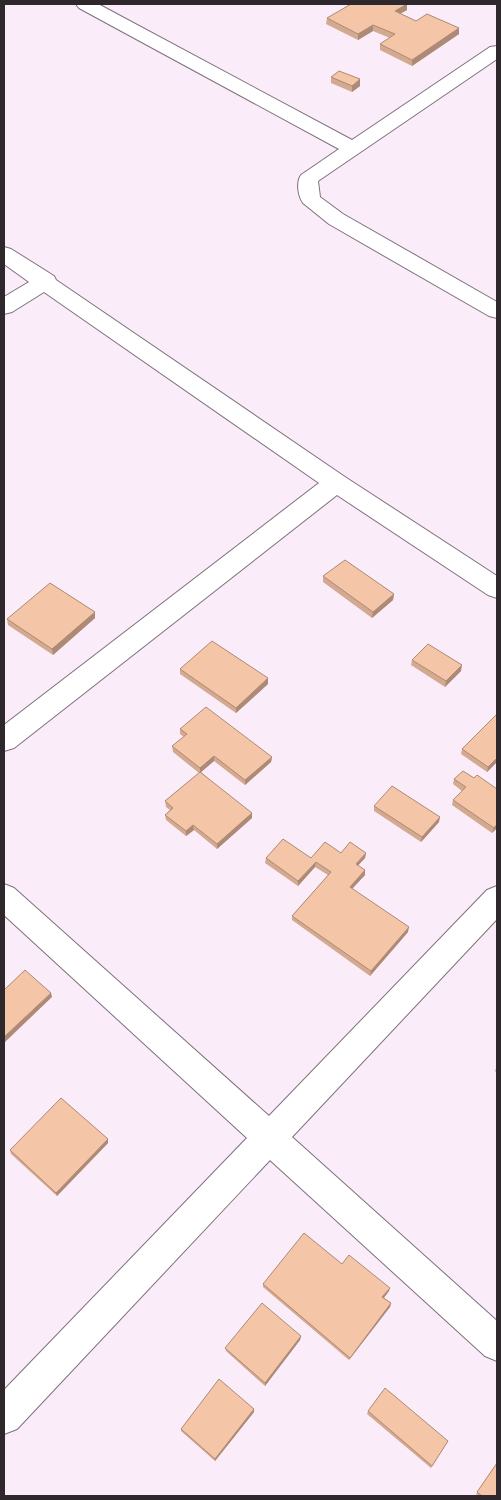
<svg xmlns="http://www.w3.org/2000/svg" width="501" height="1500" font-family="Mulish,sans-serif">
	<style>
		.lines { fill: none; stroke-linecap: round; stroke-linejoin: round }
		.street-casing { stroke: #7e717d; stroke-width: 2 }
		.street { fill: #fff; fill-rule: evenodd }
		.wall { fill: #d3a990 }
		.shaded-wall { fill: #ac8a76 }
		.building { fill: #f5c5a8; stroke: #ac8a76 }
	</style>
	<rect width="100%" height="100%" fill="#fbecf9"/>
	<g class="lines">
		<defs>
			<path id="street" d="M 76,4 L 98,4 L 352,140 L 490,47 L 497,46 L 497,59 L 318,181 L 320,197 L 343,214 L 497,302 L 497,318 L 489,316 L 329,224 L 303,203 C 298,196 296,182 301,175 L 339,149 L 79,8 Z
				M 4,247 L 11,249 L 54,276 L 56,280 L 345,477 L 497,576 L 497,598 L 488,595 L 337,495 L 14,748 L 4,751 L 4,725 L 319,483 L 44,292 L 12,312 L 4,314 L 4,297 L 29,282 L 4,264 Z
				M 4,884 L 14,888 L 269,1116 L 487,890 L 497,886 L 497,919 L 292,1137 L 497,1321 L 497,1361 L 485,1356 L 270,1160 L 17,1429 L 4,1434 L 4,1390 L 247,1138 L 4,915 Z"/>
		</defs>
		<use href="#street" class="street-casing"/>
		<use href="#street" class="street"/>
	</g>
	<path class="wall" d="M 407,4 L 407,10 L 400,14 L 416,21 L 459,28 L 459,34 L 412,66 L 380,50 L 380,44 L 390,38 L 373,31 L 358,40 L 326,24 L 327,18 Z
		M 331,77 L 360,86 L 352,92 L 331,83 Z
		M 323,576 L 394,594 L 393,600 L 372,618 L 323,582 Z
		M 95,612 L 95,618 L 53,655 L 8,625 L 7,619 Z
		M 412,660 L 461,671 L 445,687 L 411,665 Z
		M 180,669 L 268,684 L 236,713 L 180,674 Z
		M 180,729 L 272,757 L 271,762 L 245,785 L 214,761 L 201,772 L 252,818 L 217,849 L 194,830 L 186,836 L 166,820 L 165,815 L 170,810 L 166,807 L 165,801 L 199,773 L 173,752 L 172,746 L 184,737 L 180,734 Z
		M 462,749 L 497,762 L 487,772 L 461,754 Z
		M 474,778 L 497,789 L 497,828 L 492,833 L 452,805 L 453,800 L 462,791 L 453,784 L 454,779 Z
		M 374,806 L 439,822 L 421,842 L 374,811 Z
		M 341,853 L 366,853 L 365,858 L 358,865 L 365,875 L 352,889 L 408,932 L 370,976 L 292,920 L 292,916 L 328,875 L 315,867 L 298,886 L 265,863 L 266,858 L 311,858 Z
		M 497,1066 L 497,1073 L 495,1071 Z
		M 108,1143 L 57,1196 L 11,1154 L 10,1150 Z
		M 342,1264 L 389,1291 L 384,1298 L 391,1303 L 390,1307 L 349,1360 L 263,1287 L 263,1284 Z
		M 301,1336 L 300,1340 L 265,1386 L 226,1351 L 225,1348 Z
		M 368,1411 L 448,1441 L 431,1468 L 367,1414 Z
		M 254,1412 L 215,1461 L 181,1431 L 181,1429 Z
		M 497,1463 L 497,1496 L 478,1496 L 476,1494 Z"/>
	<path class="shaded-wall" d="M 407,4 L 407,10 L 394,17 L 395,11 Z
		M 373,25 L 373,31 L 358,40 L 358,34 Z
		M 459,28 L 459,34 L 412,66 L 412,60 Z
		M 360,79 L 360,86 L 352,92 L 352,86 Z
		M 394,594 L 393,600 L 372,618 L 373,612 Z
		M 95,612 L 95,618 L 53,655 L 52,649 Z
		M 462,665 L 461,671 L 445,687 L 446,681 Z
		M 268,678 L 268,684 L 236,713 L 236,708 Z
		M 214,756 L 214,761 L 200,773 L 200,768 Z
		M 272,757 L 271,762 L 245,785 L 245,780 Z
		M 497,758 L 497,762 L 487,772 L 488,767 Z
		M 252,813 L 252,818 L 217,849 L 217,844 Z
		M 440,817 L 439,822 L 421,842 L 422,837 Z
		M 497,824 L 497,828 L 492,833 L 494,828 Z
		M 193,825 L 194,830 L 186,836 L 186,831 Z
		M 366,853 L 365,858 L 355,869 L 356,864 Z
		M 316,862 L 315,867 L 298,886 L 298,881 Z
		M 365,870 L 365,875 L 349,892 L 350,887 Z
		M 409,927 L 408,932 L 370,976 L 371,971 Z
		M 51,993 L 52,997 L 4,1043 L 4,1037 Z
		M 108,1139 L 108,1143 L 57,1196 L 56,1193 Z
		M 390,1288 L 389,1291 L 382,1300 L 382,1297 Z
		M 391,1303 L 390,1307 L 349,1360 L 350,1358 Z
		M 301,1336 L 300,1340 L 265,1386 L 265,1383 Z
		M 254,1409 L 254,1412 L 215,1461 L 215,1459 Z"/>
	<path class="building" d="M 351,4 L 407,4 L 395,11 L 416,21 L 427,14 L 459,28 L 412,60 L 380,44 L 395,34 L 373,25 L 358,34 L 327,18 Z
		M 339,71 L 360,79 L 352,86 L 331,77 Z
		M 345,560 L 394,594 L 373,612 L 323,576 Z
		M 50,583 L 95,612 L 52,649 L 7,619 Z
		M 212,641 L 268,678 L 236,708 L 180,669 Z
		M 428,644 L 462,665 L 446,681 L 412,660 Z
		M 206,707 L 272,757 L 245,780 L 214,756 L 200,768 L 172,746 L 187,734 L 180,729 Z
		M 497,714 L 497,758 L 488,767 L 462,749 Z
		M 463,771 L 474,778 L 477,775 L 497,789 L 497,824 L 494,828 L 453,800 L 466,787 L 454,779 Z
		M 200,772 L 252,813 L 217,844 L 193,825 L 186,831 L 165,815 L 173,808 L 165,801 Z
		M 392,786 L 440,817 L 422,837 L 374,806 Z
		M 283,839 L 311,858 L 325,842 L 341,853 L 350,842 L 366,853 L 356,864 L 365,870 L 350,887 L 409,927 L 371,971 L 292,916 L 331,872 L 316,862 L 298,881 L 266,858 Z
		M 25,970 L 51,993 L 4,1037 L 4,990 Z
		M 61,1098 L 108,1139 L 56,1193 L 10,1150 Z
		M 304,1233 L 342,1264 L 349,1255 L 390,1288 L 382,1297 L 391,1303 L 350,1358 L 263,1284 Z
		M 262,1303 L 301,1336 L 265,1383 L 225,1348 Z
		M 219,1379 L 254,1409 L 215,1459 L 181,1429 Z
		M 385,1388 L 448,1441 L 432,1466 L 368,1411 Z
		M 497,1463 L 497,1496 L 482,1496 L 477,1492 Z"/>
	<rect width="501" height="1500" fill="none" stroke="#2e282d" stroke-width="10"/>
</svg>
